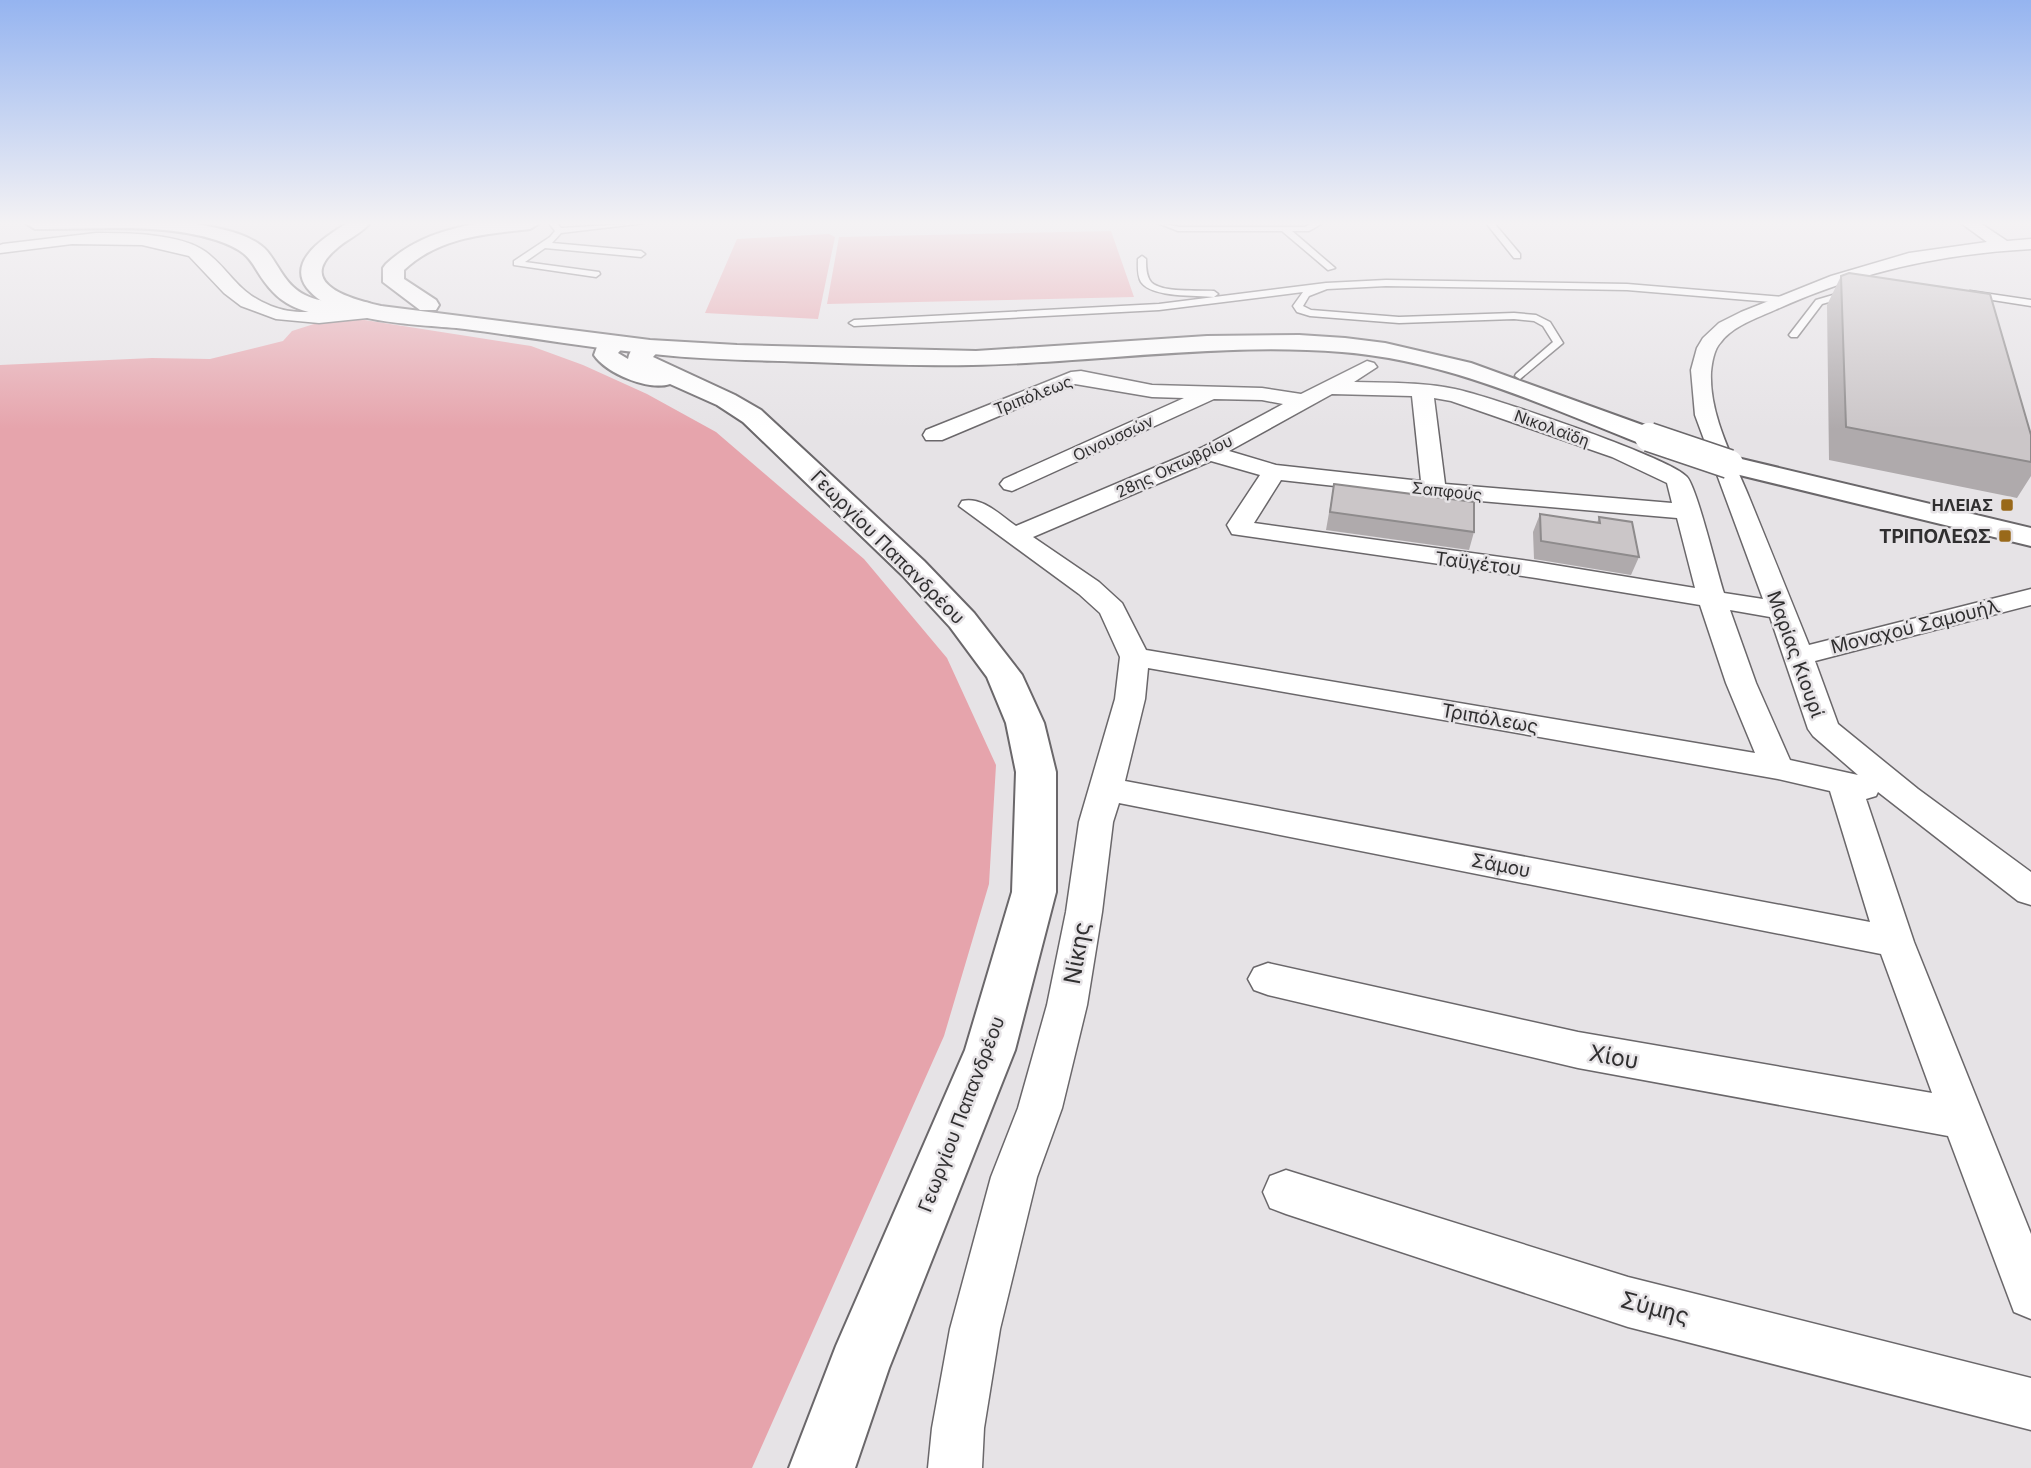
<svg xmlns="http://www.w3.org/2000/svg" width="2031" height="1468" font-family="Inter,sans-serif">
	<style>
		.green { fill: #e6a4ac }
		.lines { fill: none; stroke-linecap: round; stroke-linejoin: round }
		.service-casing { stroke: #6a676a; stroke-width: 3 }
		.minor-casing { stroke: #6a676a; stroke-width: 3 }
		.tertiary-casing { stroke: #6a676a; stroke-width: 4 }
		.secondary-casing { stroke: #6a676a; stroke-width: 4 }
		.primary-casing { stroke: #6a676a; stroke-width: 4 }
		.service { fill: #fff; fill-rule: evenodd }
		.minor { fill: #fff; fill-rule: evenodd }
		.tertiary { fill: #fff; fill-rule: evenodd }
		.secondary { fill: #fff; fill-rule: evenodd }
		.primary { fill: #fff; fill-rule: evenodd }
		.secondary-bridge-casing { stroke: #6a676a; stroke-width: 31; stroke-linecap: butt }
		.secondary-bridge { stroke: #fff; stroke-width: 28 }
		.wall { fill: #afaaac }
		.building { fill: #cbc6c8; stroke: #8e8b8c; stroke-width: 2 }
		.poi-dot { fill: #99691a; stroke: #e6e3e6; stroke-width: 2.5 }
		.labels { text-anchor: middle; stroke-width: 5; stroke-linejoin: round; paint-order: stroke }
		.far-street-label { font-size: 16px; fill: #302f30; stroke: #e6e3e6 }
		.far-poi-label { font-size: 16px; font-weight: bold; fill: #302f30; stroke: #e6e3e6; text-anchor: end }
		.poi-label { font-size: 19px; font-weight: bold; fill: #302f30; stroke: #e6e3e6; text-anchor: end }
		.street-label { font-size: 19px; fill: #302f30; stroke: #e6e3e6 }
		.near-street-label { font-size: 23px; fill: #302f30; stroke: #e6e3e6 }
	</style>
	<rect width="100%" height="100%" fill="#e6e3e6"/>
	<path class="green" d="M 1111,231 L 1134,297 L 827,304 L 839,237 Z
		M 829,234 L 835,237 L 818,319 L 705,313 L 737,239 Z
		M 339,316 L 531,346 L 583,365 L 647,394 L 716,432 L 864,559 L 947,658 L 996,765 L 989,884 L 944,1036 L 752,1468 L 0,1468 L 0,365 L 152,358 L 210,359 L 283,341 L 292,331 Z"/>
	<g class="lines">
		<defs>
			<path id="service" d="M 549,223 L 557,223 L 561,228 L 645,223 L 561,233 L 552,243 L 641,251 L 645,254 L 641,257 L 545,248 L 525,262 L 599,272 L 600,274 L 596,277 L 514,265 L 514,261 L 550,237 L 555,231 Z
				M 1158,223 L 1179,227 L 1305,227 L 1312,223 L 1323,223 L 1309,231 L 1292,231 L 1335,268 L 1328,270 L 1282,231 L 1178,231 Z
				M 1486,223 L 1494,223 L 1520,254 L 1520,258 L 1514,258 Z
				M 1142,256 L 1146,259 C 1146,266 1146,276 1151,282 C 1161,293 1199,290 1214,291 L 1218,294 L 1214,297 C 1196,295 1152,298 1141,282 C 1137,275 1138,266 1138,259 Z
				M 1386,280 L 1627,284 L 1783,297 L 1788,300 L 1783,303 L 1627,290 L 1386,286 L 1327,289 L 1309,296 L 1303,306 L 1311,310 L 1399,317 L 1514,313 L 1536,315 L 1550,322 L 1563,343 L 1520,379 L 1515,376 L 1516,374 L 1553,342 L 1543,326 L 1534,321 L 1514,319 L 1399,323 L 1310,316 L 1297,312 L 1293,306 L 1303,292 L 1159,310 L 854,326 L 849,323 L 854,320 L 1159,304 L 1326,283 Z
				M 1850,290 L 1854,293 L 1853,295 L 1822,304 L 1797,337 L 1791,337 L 1789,335 L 1816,300 Z
				M 1970,291 L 2031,300 L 2031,306 L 1967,296 L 1966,294 Z"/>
			<path id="minor" d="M 1961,223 L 1980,223 L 2007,241 L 2031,239 L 2031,249 C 1940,254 1859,272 1775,310 C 1757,318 1733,326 1721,342 C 1714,349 1712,362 1711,372 C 1709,415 1733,458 1749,497 C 1769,546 1789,595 1809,645 L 2031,589 L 2031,605 L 1815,661 L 1838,724 L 1918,789 L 2031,872 L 2031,905 L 2018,901 L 1878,792 L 1876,796 L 1866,799 L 1914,942 L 2031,1234 L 2031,1319 L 2014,1312 L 1948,1136 L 1578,1068 L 1268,995 L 1254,990 L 1248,979 L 1254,968 L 1268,963 L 1578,1032 L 1932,1093 L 1881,954 L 1119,803 L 1113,822 L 1102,912 L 1087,1005 L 1062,1108 L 1037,1177 L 1000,1329 L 984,1428 L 982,1468 L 928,1468 L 932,1428 L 950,1329 L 991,1177 L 1018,1108 L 1047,1005 L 1066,912 L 1079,822 L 1115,699 L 1120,657 L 1100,613 L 1079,594 L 959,506 L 962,501 C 982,496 1000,515 1016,526 L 1201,448 L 1283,404 L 1262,400 L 1214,399 L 1012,491 L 1004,489 L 1000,484 L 1004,479 L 1184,398 L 1152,397 L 1075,384 L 942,440 L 926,440 L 923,435 L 926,430 L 1071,372 L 1081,371 L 1152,385 L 1262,388 L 1301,394 L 1367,361 L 1374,363 L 1377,367 L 1354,382 C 1388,383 1422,382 1455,389 C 1486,395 1672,458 1687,477 C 1697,488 1717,572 1724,593 L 1763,599 L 1695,415 L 1691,370 L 1697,348 L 1703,338 L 1719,323 L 1741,312 L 1831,276 L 1909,253 L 1987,242 ZM 1332,394 L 1412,396 L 1421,481 L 1276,465 L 1229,451 ZM 1434,398 L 1451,401 L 1612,457 L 1667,483 L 1672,503 L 1445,484 ZM 1211,461 L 1260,475 L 1227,525 L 1232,534 L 1536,578 L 1700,605 L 1726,683 L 1755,753 L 1146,650 L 1122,603 L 1099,582 L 1033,537 ZM 1281,480 L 1434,497 L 1677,518 L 1695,588 L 1536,562 L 1254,523 ZM 1730,610 L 1770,617 L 1808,729 L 1813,736 L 1858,775 L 1790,760 L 1756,683 ZM 1148,668 L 1778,779 L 1830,791 L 1870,922 L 1125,781 L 1145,699 Z
				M 96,233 C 126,233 181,233 206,252 C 231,271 236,292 271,306 C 309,321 342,303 378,306 C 384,306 383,307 386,311 L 377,317 L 319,323 L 276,319 L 241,306 L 224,293 L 189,256 L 142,245 L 72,244 L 0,253 L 0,245 L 3,244 Z
				M 1286,1170 L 1628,1277 L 2031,1378 L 2031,1430 L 1628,1327 L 1286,1214 L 1270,1208 L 1263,1192 L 1270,1176 Z"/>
			<path id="tertiary" d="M 615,336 L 623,338 L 627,343 L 618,353 L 628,359 C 630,345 645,339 658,342 L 662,347 L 653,357 L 735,395 L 761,410 L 924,561 L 974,613 L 1022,675 L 1044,723 L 1056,772 L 1056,892 L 1015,1050 L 889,1368 L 855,1468 L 789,1468 L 836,1346 L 965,1050 L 1012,892 L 1016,772 L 1006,723 L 987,677 L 950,627 L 902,575 L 743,422 L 717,405 L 670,384 C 649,391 607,374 594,355 L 598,344 Z"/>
			<path id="secondary" d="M 347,223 L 370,223 C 361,234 345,240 335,250 C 295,285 355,300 381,306 L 650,340 L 737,345 L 976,351 L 1207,336 L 1299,335 L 1345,338 L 1385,343 L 1471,363 L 1659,431 L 1663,437 L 1659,443 L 1649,445 L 1639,443 C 1543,405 1446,360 1342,352 C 1218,342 1095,363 972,365 C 919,366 865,364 812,362 C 759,360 706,360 653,354 C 590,348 528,337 465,329 C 422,324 336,325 307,288 C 286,260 327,236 347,223 Z
				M 1729,456 L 2031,528 L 2031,546 L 1719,470 L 1715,464 L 1719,458 Z"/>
			<path id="primary" d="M 25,223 L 192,223 C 215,228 250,232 267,251 C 280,267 285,285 305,295 C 326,306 348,298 369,303 L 372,308 L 369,313 C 339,320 295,316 273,292 C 248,265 258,254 216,240 C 159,222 94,230 35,229 Z
				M 481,223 L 540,223 L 530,229 C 485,234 439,237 404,270 L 404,279 L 436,300 L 439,305 L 436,310 L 420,310 L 383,282 L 383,268 L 386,264 C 413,239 445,229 481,223 Z"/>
		</defs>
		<use href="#service" class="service-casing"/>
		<use href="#minor" class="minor-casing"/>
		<use href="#tertiary" class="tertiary-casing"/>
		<use href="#secondary" class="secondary-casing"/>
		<use href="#primary" class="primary-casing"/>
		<use href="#service" class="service"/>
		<use href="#minor" class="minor"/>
		<use href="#tertiary" class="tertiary"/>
		<use href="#secondary" class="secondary"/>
		<use href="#primary" class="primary"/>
		<defs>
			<path id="secondary-bridge" d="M 1649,437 L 1729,464"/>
		</defs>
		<use href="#secondary-bridge" class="secondary-bridge-casing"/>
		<use href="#secondary-bridge" class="secondary-bridge"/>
	</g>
	<path class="wall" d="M 1841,276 L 2031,435 L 2031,476 L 2017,498 L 1829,460 L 1827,305 Z
		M 1334,484 L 1474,532 L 1469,550 L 1326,530 Z
		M 1540,514 L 1597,523 L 1599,517 L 1639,557 L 1631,575 L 1534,559 L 1533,532 Z"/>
	<path class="building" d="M 1849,273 L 1990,294 L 2031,435 L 2031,462 L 1846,427 L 1841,276 Z
		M 1334,484 L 1474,502 L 1474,532 L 1330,512 Z
		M 1540,514 L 1600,523 L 1599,517 L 1632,522 L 1639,557 L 1541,541 Z"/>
	<linearGradient id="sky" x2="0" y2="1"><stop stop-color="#95b4f0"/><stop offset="0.52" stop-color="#f4f2f4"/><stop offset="1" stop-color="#f4f2f4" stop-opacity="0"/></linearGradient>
	<rect width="2031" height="429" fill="url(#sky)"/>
	<g class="poi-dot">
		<rect x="2000" y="498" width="14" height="14" rx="3.5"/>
		<rect x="1998" y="529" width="14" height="14" rx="3.5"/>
	</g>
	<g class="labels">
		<g class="far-street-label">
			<text transform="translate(1033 395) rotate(-21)" y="6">Τριπόλεως</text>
			<text transform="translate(1552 428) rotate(20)" y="6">Νικολαϊδη</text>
			<text transform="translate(1113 438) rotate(-25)" y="6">Οινουσσών</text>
			<text transform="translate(1174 466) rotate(-25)" y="6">28ης Οκτωβρίου</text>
			<text transform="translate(1447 491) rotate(6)" y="6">Σαπφούς</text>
		</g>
		<g class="far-poi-label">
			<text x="1993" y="511">ΗΛΕΙΑΣ</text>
		</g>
		<g class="poi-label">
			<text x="1991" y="543">ΤΡΙΠΟΛΕΩΣ</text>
		</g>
		<g class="street-label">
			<text transform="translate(888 547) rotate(45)" y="7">Γεωργίου Παπανδρέου</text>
			<text transform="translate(1478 563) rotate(7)" y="7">Ταϋγέτου</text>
			<text transform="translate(1915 626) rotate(-14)" y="7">Μοναχού Σαμουήλ</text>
			<text transform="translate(1796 654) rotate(70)" y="7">Μαρίας Κιουρί</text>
			<text transform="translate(1490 718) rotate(10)" y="7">Τριπόλεως</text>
			<text transform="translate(1501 865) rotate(11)" y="7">Σάμου</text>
			<text transform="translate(961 1114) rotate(-69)" y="7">Γεωργίου Παπανδρέου</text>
		</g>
		<g class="near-street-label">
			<text transform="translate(1077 953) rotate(-80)" y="8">Νίκης</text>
			<text transform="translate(1614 1057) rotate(10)" y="8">Χίου</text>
			<text transform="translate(1655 1308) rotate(15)" y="8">Σύμης</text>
		</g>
	</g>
</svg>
